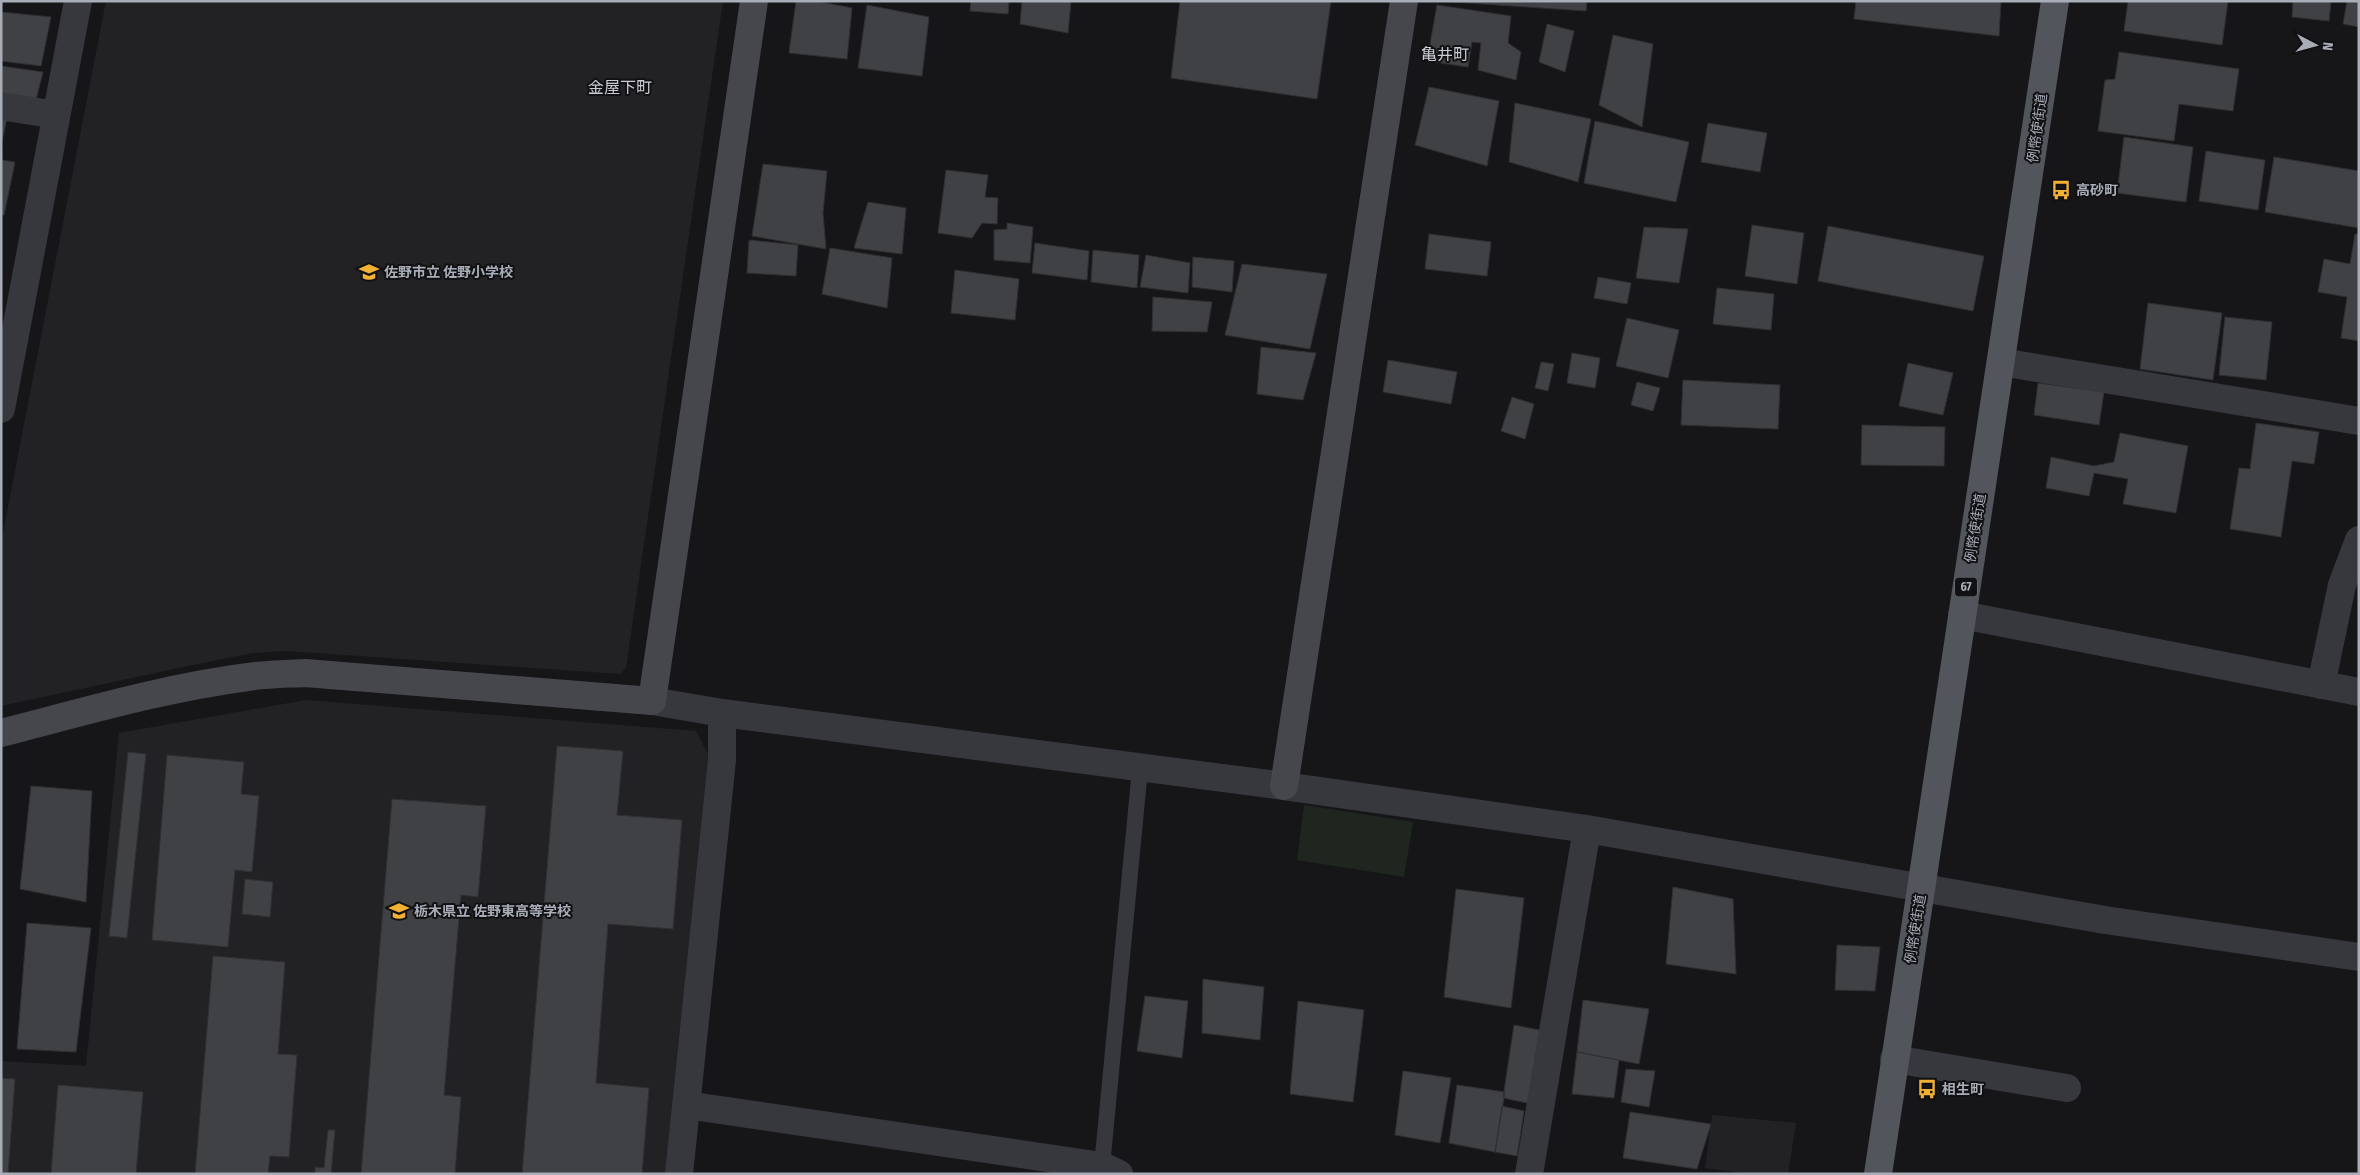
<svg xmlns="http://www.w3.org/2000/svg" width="2360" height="1175" font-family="'Fira Sans Condensed','Noto Sans JP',sans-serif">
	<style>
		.built { fill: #222225 }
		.green { fill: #1e261f }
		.building { fill: #404145; stroke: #303034 }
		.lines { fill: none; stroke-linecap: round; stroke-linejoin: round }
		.lane { stroke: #37383d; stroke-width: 16 }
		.street { stroke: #37383d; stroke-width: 28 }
		.secondary { stroke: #45474d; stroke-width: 28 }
		.primary { stroke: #53555c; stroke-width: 28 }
		.labels { text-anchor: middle; stroke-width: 4; stroke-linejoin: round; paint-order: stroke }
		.shield { fill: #111113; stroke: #7b7e86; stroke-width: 1 }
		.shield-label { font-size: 12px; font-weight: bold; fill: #a8adb8 }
		.street-label { font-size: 14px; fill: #a8adb8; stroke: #111113 }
		.poi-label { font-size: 14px; font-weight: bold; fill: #a8adb8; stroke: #111113; text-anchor: start }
		.quarter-label { font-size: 16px; fill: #c9ccd4; stroke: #111113 }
	</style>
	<rect width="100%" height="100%" fill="#161618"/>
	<path class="built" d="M 106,1 L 723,1 L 626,668 L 620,674 L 287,651 L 252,653 L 188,666 L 1,706 L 1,543 Z
		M 306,700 L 696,731 L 712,762 L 668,1174 L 1,1174 L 1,1061 L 86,1066 L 119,733 Z
		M 1712,1115 L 1796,1123 L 1788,1174 L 1751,1174 L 1705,1168 Z"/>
	<path class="green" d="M 1304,805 L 1413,822 L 1404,877 L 1297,860 Z"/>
	<path class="building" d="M 796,1 L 816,1 L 852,8 L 847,59 L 789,53 Z
		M 971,1 L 1009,1 L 1008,14 L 970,11 Z
		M 1022,1 L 1071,1 L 1068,33 L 1020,24 Z
		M 1180,1 L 1331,1 L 1317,99 L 1171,78 Z
		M 1439,1 L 1587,1 L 1586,11 Z
		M 1856,1 L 2001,1 L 1999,36 L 1854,19 Z
		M 2128,1 L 2228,1 L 2222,45 L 2124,31 Z
		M 2293,1 L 2331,1 L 2329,21 L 2292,17 Z
		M 2347,1 L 2359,1 L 2359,27 L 2343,24 Z
		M 867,5 L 929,17 L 922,76 L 858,68 Z
		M 1437,5 L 1511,16 L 1508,43 L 1521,52 L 1516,80 L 1478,70 L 1481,43 L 1472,42 L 1468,67 L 1427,61 Z
		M 1,12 L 51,17 L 41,66 L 1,61 Z
		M 1547,24 L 1574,31 L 1565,72 L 1539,62 Z
		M 1613,35 L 1653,44 L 1642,127 L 1599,105 Z
		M 2119,52 L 2239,69 L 2233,111 L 2179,104 L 2174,141 L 2098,131 L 2105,80 L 2115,79 Z
		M 1,66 L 43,72 L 35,104 L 1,97 Z
		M 1429,87 L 1499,101 L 1487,166 L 1415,145 Z
		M 1515,103 L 1591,119 L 1578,182 L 1509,162 Z
		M 1,113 L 8,114 L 1,146 Z
		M 1595,121 L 1689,142 L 1676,202 L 1584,183 Z
		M 1708,123 L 1767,133 L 1760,172 L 1701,162 Z
		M 2124,137 L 2193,147 L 2186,202 L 2117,193 Z
		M 2206,151 L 2265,160 L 2258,210 L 2199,201 Z
		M 2274,157 L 2359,171 L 2359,228 L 2265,212 Z
		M 1,160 L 15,162 L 4,215 L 1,215 Z
		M 763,164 L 827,171 L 823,213 L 826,249 L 752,236 Z
		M 946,170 L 988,175 L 985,197 L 998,198 L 997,224 L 982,223 L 972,238 L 938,233 Z
		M 868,202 L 906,208 L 902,254 L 854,248 Z
		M 1007,223 L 1033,227 L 1030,263 L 994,260 L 994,230 L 1007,229 Z
		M 1752,225 L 1804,233 L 1797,284 L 1745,276 Z
		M 1828,226 L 1984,256 L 1973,311 L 1818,281 Z
		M 1644,227 L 1688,229 L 1679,283 L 1636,278 Z
		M 1429,234 L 1491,242 L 1487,276 L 1425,269 Z
		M 2355,234 L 2359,234 L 2359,341 L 2341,338 L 2347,297 L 2318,292 L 2324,259 L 2350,264 Z
		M 749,240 L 798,245 L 796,276 L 747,273 Z
		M 1035,243 L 1089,251 L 1087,280 L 1032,273 Z
		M 830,248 L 892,258 L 887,308 L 822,294 Z
		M 1093,250 L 1139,255 L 1137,288 L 1091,282 Z
		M 1146,255 L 1190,263 L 1188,293 L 1140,287 Z
		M 1193,257 L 1234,261 L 1232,292 L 1192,287 Z
		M 1242,264 L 1327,274 L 1310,349 L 1225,335 Z
		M 955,270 L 1019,279 L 1015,320 L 951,313 Z
		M 1598,277 L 1631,283 L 1627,304 L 1594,298 Z
		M 1717,288 L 1774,294 L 1771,330 L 1713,324 Z
		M 1153,297 L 1212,302 L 1207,332 L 1152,331 Z
		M 2148,303 L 2222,313 L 2213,380 L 2140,369 Z
		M 2225,317 L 2272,322 L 2266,380 L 2219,375 Z
		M 1627,318 L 1679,330 L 1668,378 L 1616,366 Z
		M 1261,347 L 1316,353 L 1303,400 L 1257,394 Z
		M 1572,353 L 1600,358 L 1595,388 L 1567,383 Z
		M 1388,360 L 1457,372 L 1451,404 L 1383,392 Z
		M 1541,362 L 1554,364 L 1548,391 L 1535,388 Z
		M 1908,363 L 1953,373 L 1943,415 L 1899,406 Z
		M 1683,380 L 1780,385 L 1778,429 L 1681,425 Z
		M 1637,382 L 1660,388 L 1653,411 L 1631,405 Z
		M 2038,383 L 2104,392 L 2099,425 L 2034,415 Z
		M 1512,397 L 1534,404 L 1525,439 L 1501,431 Z
		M 2256,423 L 2319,432 L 2314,464 L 2292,461 L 2281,537 L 2230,529 L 2239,468 L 2250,469 Z
		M 1862,425 L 1945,427 L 1944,466 L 1861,465 Z
		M 2120,433 L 2188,446 L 2176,513 L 2123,504 L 2128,479 L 2094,473 L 2089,496 L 2046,488 L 2051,457 L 2094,466 L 2114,462 Z
		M 557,746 L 623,751 L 617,815 L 682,820 L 673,929 L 608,924 L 596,1083 L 649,1088 L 642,1174 L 522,1174 Z
		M 128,752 L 146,754 L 127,938 L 109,936 Z
		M 167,755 L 244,762 L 241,794 L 259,796 L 252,872 L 235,870 L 228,947 L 152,940 Z
		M 31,786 L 92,791 L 86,902 L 20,889 Z
		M 392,799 L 486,806 L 478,897 L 461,895 L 444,1095 L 461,1097 L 455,1174 L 361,1174 Z
		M 245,879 L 273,882 L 270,917 L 242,914 Z
		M 1673,887 L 1733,899 L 1736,974 L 1666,964 Z
		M 1456,889 L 1524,898 L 1511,1008 L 1444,997 Z
		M 27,923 L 91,928 L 76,1052 L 17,1049 Z
		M 1837,945 L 1880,947 L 1875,991 L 1835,990 Z
		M 213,956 L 285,962 L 278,1054 L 297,1055 L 289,1157 L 270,1156 L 268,1174 L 195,1174 Z
		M 1203,979 L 1264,987 L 1260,1040 L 1202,1033 Z
		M 1145,996 L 1188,1001 L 1182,1058 L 1137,1051 Z
		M 1583,1000 L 1649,1009 L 1639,1064 L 1577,1052 Z
		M 1298,1001 L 1364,1010 L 1353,1102 L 1290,1094 Z
		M 1514,1025 L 1544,1031 L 1532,1104 L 1503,1098 Z
		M 1577,1052 L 1619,1060 L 1614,1098 L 1572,1094 Z
		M 1626,1069 L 1655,1071 L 1649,1107 L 1621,1102 Z
		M 1403,1071 L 1451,1078 L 1440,1143 L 1395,1135 Z
		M 1,1078 L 15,1079 L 8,1174 L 1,1174 Z
		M 58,1085 L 143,1092 L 136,1174 L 51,1174 Z
		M 1457,1085 L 1505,1092 L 1495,1152 L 1449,1143 Z
		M 1502,1106 L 1524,1111 L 1517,1156 L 1495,1152 Z
		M 1630,1112 L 1711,1124 L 1697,1169 L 1623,1158 Z
		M 328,1130 L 335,1130 L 331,1174 L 315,1174 L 315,1167 L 324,1168 Z"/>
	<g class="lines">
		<path class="lane" d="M 1102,1166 L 1140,769"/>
		<path class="street" d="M 1,106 L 56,115
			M 2001,362 L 2359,421
			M 1,409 L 78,1
			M 1962,615 L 2359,692
			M 2321,685 L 2342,585 L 2359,540
			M 652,701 L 722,713 L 1284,786 L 1587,829 L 2105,920 L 2359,957
			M 1894,1059 L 2067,1088
			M 686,1105 L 1102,1166 L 1119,1174
			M 679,1174 L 722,760 L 722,713
			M 1529,1174 L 1587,829"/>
		<path class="secondary" d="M 1,733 C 83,712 164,688 248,677 C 266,674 286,674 305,673 L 652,701 L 754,1
			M 1284,786 L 1404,1"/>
		<path class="primary" d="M 1878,1174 L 2055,1"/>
	</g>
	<defs>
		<symbol id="bus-bare" viewBox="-9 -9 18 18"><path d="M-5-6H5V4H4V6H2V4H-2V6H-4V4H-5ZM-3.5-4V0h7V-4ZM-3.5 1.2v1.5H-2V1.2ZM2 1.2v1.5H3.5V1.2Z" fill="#f2b134" stroke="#111113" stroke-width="2.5" paint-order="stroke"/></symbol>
		<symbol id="school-bare" viewBox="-9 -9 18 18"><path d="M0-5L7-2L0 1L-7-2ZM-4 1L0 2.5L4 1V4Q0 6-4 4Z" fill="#f2b134" stroke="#111113" stroke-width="2.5" paint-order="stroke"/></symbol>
	</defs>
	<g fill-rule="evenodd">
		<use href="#bus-bare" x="2047" y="176" width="28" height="28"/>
		<use href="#school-bare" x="355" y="258" width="28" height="28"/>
		<use href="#school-bare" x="385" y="897" width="28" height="28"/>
		<use href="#bus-bare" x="1913" y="1075" width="28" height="28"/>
	</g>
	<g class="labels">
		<rect class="shield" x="1955" y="577.5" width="22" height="19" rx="4"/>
		<g class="shield-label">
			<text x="1966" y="591">67</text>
		</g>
		<g class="street-label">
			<text transform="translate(2037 128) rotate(-82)" y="5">例幣使街道</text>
			<text transform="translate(1975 528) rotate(-81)" y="5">例幣使街道</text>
			<text transform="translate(1915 929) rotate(-81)" y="5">例幣使街道</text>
		</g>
		<g class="poi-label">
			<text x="2076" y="195">高砂町</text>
			<text x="384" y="277">佐野市立 佐野小学校</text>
			<text x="414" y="916">栃木県立 佐野東高等学校</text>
			<text x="1942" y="1094">相生町</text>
		</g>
		<g class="quarter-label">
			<text x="1445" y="60">亀井町</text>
			<text x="620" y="93">金屋下町</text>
		</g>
	</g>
	<rect width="2360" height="1175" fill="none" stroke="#a8adb8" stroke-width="5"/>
	<g transform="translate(2315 45) rotate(96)" stroke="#111113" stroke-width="4" paint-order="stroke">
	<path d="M0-4L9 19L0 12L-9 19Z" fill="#a8adb8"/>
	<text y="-8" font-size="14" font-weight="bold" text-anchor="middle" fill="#a8adb8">N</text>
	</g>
</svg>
